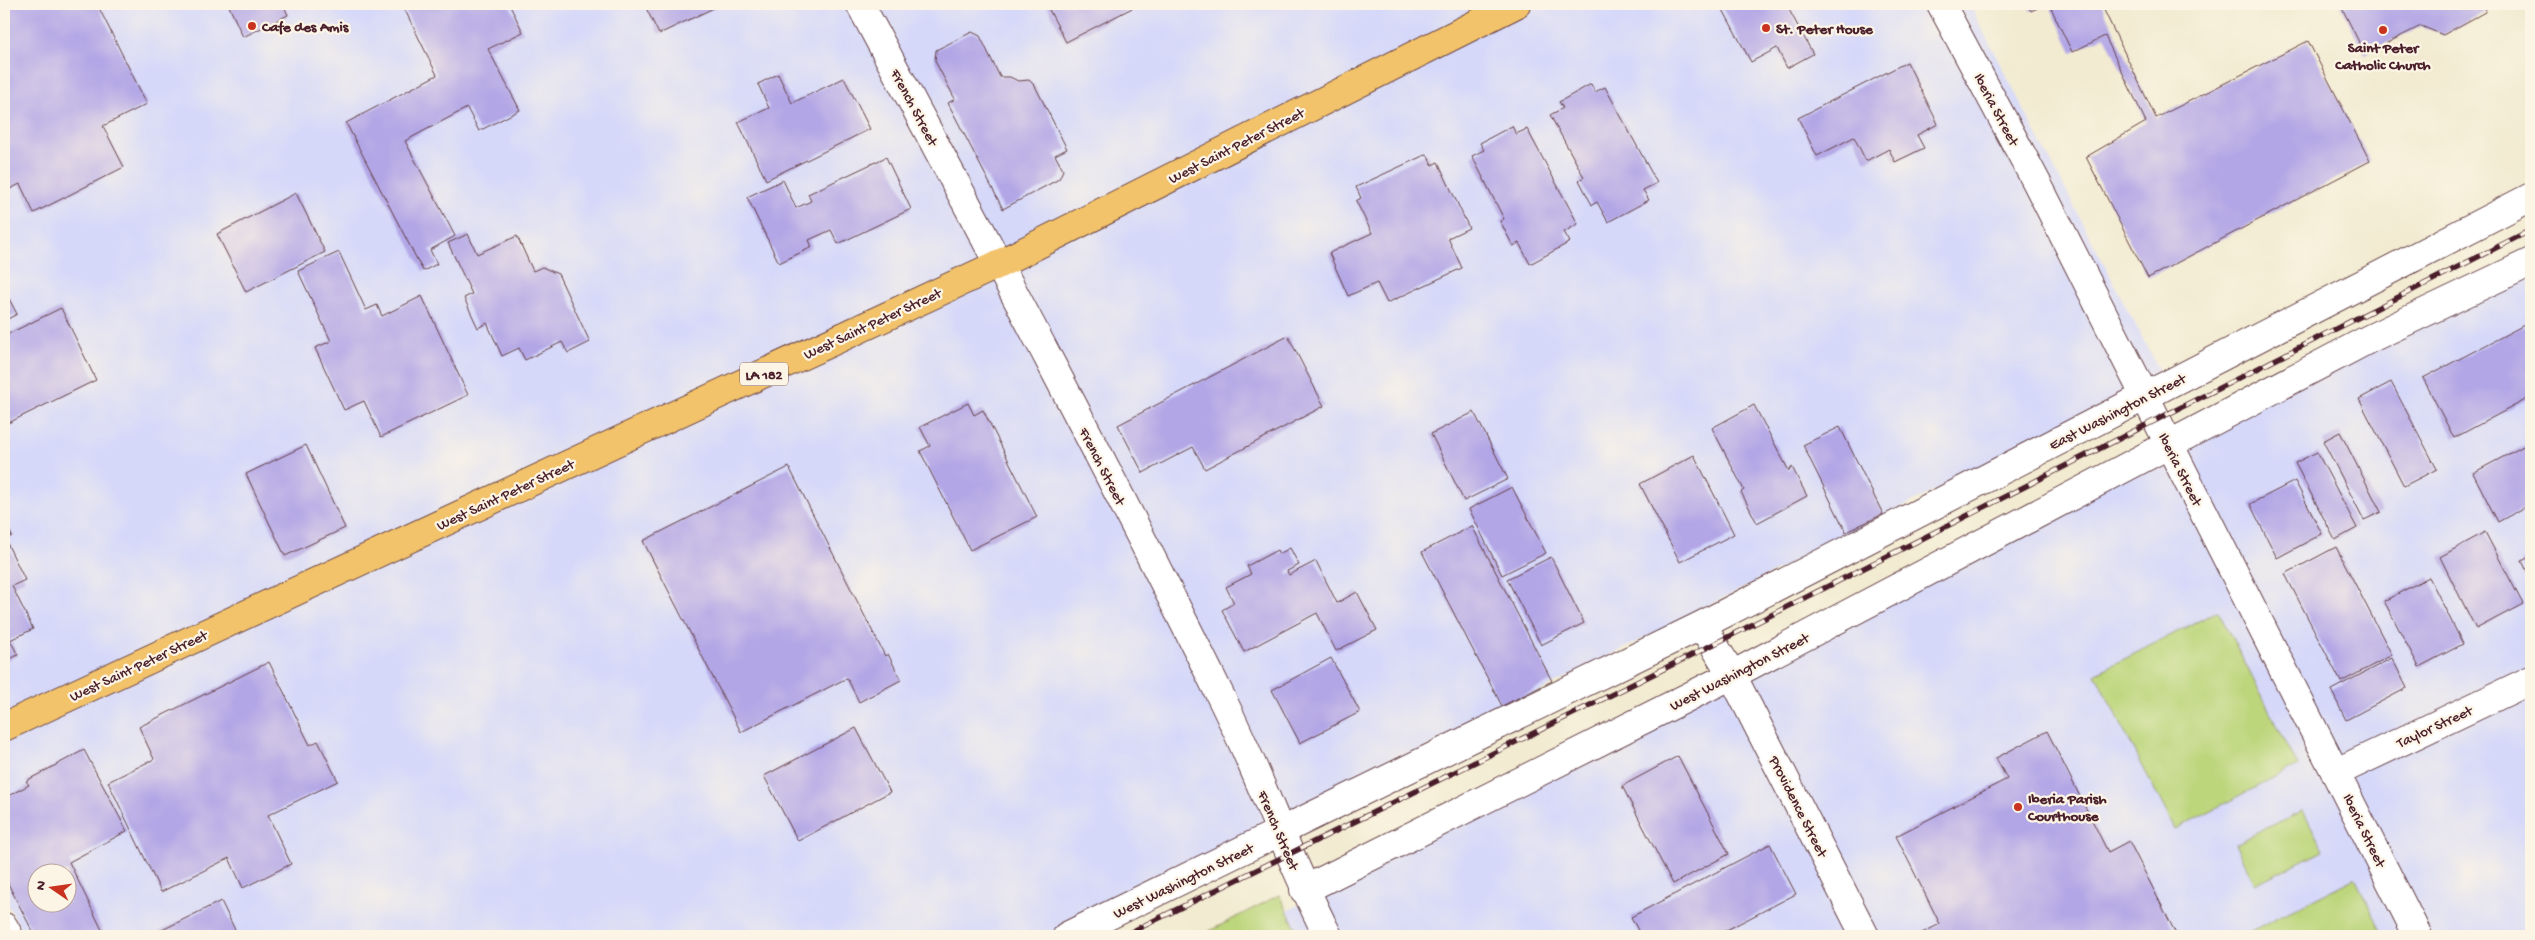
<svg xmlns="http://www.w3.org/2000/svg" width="2535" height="940" font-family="'Gochi Hand',sans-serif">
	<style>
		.built { fill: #d5d8f9; fill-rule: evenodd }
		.green { fill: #bcd67c; stroke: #837a54 }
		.building { fill: #b2a6e6; fill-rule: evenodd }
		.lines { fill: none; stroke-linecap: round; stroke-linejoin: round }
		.minor-casing { stroke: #633e44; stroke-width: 30 }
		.major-casing { stroke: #633e44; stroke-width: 30 }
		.minor { stroke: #fff; stroke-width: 28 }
		.major { stroke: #f2c36a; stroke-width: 28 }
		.rail-casing { stroke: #4a1f2b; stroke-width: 5.5 }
		.rail { stroke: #fcf5e5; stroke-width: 4; stroke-dasharray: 11; stroke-linecap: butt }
		.poi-dot { fill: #c8321e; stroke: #fcf5e5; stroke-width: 2 }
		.labels { text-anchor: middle; stroke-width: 4.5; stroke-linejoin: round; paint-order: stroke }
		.shield { fill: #fcf5e5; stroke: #7f5f63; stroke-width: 1 }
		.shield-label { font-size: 14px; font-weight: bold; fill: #4a1f2b }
		.poi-label { font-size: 15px; font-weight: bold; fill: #4a1f2b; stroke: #fcf5e5; text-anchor: start }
		.street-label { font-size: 15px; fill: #4a1f2b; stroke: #fcf5e5 }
	</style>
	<rect width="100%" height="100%" fill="#fcf5e5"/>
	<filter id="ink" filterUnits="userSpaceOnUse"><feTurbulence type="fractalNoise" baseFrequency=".02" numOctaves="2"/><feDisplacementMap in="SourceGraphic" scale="10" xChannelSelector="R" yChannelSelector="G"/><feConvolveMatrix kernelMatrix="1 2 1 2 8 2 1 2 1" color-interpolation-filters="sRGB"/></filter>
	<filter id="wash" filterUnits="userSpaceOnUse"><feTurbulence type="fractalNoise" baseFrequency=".0096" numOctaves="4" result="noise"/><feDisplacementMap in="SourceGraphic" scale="20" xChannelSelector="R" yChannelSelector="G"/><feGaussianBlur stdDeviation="1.12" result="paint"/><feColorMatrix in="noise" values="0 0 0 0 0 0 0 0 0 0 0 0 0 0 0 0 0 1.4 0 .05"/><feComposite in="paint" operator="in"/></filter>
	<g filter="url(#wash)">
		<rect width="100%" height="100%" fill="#f2ebd1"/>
		<path class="built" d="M 4,4 L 1969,4 L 2162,376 L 1056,936 L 24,936 L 4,897 ZM 38,872 L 68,872 L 68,902 L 38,902 Z
			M 2531,258 L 2531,936 L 1240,936 L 2169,444 Z"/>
		<path class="green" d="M 2218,611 L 2298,766 L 2175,829 L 2095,674 Z
			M 2303,810 L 2323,850 L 2255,884 L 2235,844 Z
			M 2355,878 L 2384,936 L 2241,936 Z
			M 1279,895 L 1300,936 L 1200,936 Z"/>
		<g id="blocks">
			<path class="building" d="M 4,4 L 97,4 L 147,104 L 103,126 L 124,167 L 34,213 L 20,184 L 4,192 Z
				M 228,4 L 283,4 L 288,15 L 243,37 Z
				M 402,4 L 509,4 L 523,32 L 488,49 L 520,110 L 479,131 L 467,108 L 405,141 L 455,236 L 430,250 L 437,264 L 423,271 L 346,123 L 437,75 Z
				M 644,4 L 722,4 L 659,34 Z
				M 1046,4 L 1140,4 L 1066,42 Z
				M 1720,4 L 1775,4 L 1777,8 L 1786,4 L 1813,54 L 1787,68 L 1777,48 L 1751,62 Z
				M 2027,4 L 2046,4 L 2031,11 Z
				M 2049,4 L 2101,4 L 2156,118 L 2308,41 L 2370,161 L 2148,278 L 2086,157 L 2146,122 L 2105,36 L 2072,52 Z
				M 2340,4 L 2487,4 L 2485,12 L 2443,35 L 2421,26 L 2365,54 Z
				M 972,32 L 980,36 L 1000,77 L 1010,77 L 1018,81 L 1029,80 L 1035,86 L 1067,149 L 1055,155 L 1063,170 L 1059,179 L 1003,209 L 948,103 L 955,99 L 935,61 L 936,50 Z
				M 1907,62 L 1938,124 L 1917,135 L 1924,148 L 1895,162 L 1889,149 L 1866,161 L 1854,137 L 1817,156 L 1798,118 Z
				M 778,74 L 792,103 L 844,78 L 870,129 L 766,180 L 738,122 L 769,108 L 758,84 Z
				M 1591,84 L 1595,92 L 1605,87 L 1657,183 L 1643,190 L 1649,200 L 1608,222 L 1597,202 L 1592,205 L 1579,180 L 1584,177 L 1550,115 L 1563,108 L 1559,102 Z
				M 1512,126 L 1516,134 L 1527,129 L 1578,224 L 1564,232 L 1570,242 L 1530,264 L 1519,243 L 1513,246 L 1500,221 L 1504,219 L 1472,156 L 1484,150 L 1480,143 Z
				M 1427,154 L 1432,165 L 1438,162 L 1469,228 L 1448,238 L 1462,268 L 1387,303 L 1377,283 L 1348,296 L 1329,253 L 1372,233 L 1356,201 L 1361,198 L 1356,187 Z
				M 886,157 L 911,209 L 838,244 L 831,230 L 809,240 L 812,247 L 779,263 L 747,197 L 783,180 L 796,208 L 811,201 L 808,194 Z
				M 296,193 L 325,252 L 246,292 L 217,234 Z
				M 468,234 L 477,254 L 517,236 L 533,271 L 542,267 L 558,274 L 590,342 L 568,353 L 562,342 L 525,360 L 519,348 L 502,356 L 487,323 L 478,328 L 464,298 L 472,294 L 448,243 Z
				M 339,252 L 366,310 L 377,305 L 382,316 L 422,296 L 468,395 L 381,437 L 364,401 L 344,410 L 315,348 L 331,341 L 298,271 Z
				M 4,289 L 17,314 L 4,321 Z
				M 61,308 L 96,380 L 4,425 L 4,336 Z
				M 2528,323 L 2531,329 L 2531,397 L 2454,438 L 2423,378 Z
				M 1288,336 L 1324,406 L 1205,469 L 1193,447 L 1143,473 L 1118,425 Z
				M 2391,382 L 2437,469 L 2404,486 L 2359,399 Z
				M 968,403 L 974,415 L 983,410 L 1037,517 L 970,550 L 920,451 L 930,446 L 920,427 Z
				M 1754,405 L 1789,471 L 1792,467 L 1807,496 L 1757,523 L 1741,492 L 1744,490 L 1712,428 Z
				M 1474,412 L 1508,479 L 1464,501 L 1431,434 Z
				M 1840,427 L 1883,514 L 1846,532 L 1803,445 Z
				M 2340,432 L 2381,512 L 2364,520 L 2323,441 Z
				M 2531,442 L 2531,504 L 2498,522 L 2473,473 Z
				M 306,445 L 345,528 L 285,556 L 246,474 Z
				M 2317,452 L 2357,528 L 2335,540 L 2295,463 Z
				M 1694,455 L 1734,534 L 1680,562 L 1640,484 Z
				M 789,467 L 885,656 L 888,654 L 901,680 L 859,702 L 847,678 L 741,732 L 643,541 Z
				M 2295,481 L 2322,534 L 2277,558 L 2250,504 Z
				M 1512,487 L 1546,553 L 1502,575 L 1469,509 Z
				M 4,519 L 12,536 L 5,539 L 25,580 L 12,586 L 33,629 L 10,640 L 18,655 L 4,662 Z
				M 1472,526 L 1552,681 L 1502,706 L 1422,552 Z
				M 2485,532 L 2523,604 L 2476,629 L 2440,557 Z
				M 2336,547 L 2392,655 L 2341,682 L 2285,574 Z
				M 1290,548 L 1299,565 L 1287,571 L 1289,575 L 1316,561 L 1337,603 L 1357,592 L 1377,630 L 1336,651 L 1317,613 L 1244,652 L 1222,610 L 1234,603 L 1226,587 L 1251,574 L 1247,566 L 1277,550 L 1279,554 Z
				M 2531,556 L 2531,579 L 2522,561 Z
				M 1551,557 L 1584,623 L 1541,645 L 1507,579 Z
				M 2429,577 L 2463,644 L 2419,667 L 2384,601 Z
				M 1331,658 L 1360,712 L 1300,743 L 1272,690 Z
				M 2392,658 L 2407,688 L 2346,720 L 2331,690 Z
				M 269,662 L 310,745 L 318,741 L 338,781 L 268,815 L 291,864 L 243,888 L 229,858 L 161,892 L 108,782 L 154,759 L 139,727 Z
				M 856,728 L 890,792 L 798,841 L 764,776 Z
				M 2047,731 L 2108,852 L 2129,841 L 2177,936 L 1916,936 L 1940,924 L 1896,836 L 2007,779 L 1996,758 Z
				M 84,750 L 127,831 L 69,862 L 105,936 L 35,936 L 4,876 L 4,798 L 29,785 L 26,781 ZM 38,872 L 68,872 L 68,902 L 38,902 Z
				M 1678,756 L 1729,854 L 1673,884 L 1622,786 Z
				M 1770,844 L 1796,894 L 1715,936 L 1641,936 L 1631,917 Z
				M 221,901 L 238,936 L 150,936 Z"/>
		</g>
	</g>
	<g filter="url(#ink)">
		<use href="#blocks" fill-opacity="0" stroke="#633e44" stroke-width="1"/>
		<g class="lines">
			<defs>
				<path id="minor" d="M 860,4 C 983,234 1106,463 1221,697 C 1260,775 1288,858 1328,936
					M 1941,4 L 2037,183 L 2418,936
					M 1702,625 L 1732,675 L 1865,936
					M 2337,772 L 2531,680
					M 1304,890 L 1732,675 L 2369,339 L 2531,262
					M 4,927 L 9,936
					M 1067,936 L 1702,625 L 2531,197"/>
				<path id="major" d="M 4,727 L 999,264 L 1516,4"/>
			</defs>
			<use href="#minor" class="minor-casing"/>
			<use href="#major" class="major-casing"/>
			<use href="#minor" class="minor"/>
			<use href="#major" class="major"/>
			<defs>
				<path id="rail" d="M 1123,936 L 1714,644 L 2531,230"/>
			</defs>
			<use href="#rail" class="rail-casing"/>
			<use href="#rail" class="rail"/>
		</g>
	</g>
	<g class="poi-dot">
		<circle cx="252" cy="26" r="5"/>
		<circle cx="1766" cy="28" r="5"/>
		<circle cx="2383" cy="30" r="5"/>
		<circle cx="2018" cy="807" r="5"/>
	</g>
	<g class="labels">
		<rect class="shield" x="740" y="362.5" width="48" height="23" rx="4"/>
		<g class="shield-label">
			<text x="764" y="379">LA 182</text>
		</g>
		<g class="poi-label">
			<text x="262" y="31">Cafe des Amis</text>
			<text x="1776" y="33">St. Peter House</text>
			<text x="2383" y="52" text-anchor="middle">Saint Peter<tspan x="2383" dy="17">Catholic Church</tspan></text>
			<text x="2028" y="803">Iberia Parish<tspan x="2028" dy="17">Courthouse</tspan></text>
		</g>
		<g class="street-label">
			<text transform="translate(915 107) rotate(62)" y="5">French Street</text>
			<text transform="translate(1997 109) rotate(62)" y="5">Iberia Street</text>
			<text transform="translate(1236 145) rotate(-27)" y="5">West Saint Peter Street</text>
			<text transform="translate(872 323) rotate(-25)" y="5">West Saint Peter Street</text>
			<text transform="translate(2117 411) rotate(-27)" y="5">East Washington Street</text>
			<text transform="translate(1103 466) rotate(63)" y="5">French Street</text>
			<text transform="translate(2181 469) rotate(63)" y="5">Iberia Street</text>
			<text transform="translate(505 494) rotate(-25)" y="5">West Saint Peter Street</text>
			<text transform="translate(138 665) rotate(-25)" y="5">West Saint Peter Street</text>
			<text transform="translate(1739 671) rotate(-27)" y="5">West Washington Street</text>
			<text transform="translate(2434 726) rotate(-25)" y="5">Taylor Street</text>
			<text transform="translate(1799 806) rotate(63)" y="5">Providence Street</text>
			<text transform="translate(1279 830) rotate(67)" y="5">French Street</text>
			<text transform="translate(2365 830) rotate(64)" y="5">Iberia Street</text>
			<text transform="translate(1183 880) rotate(-26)" y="5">West Washington Street</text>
		</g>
	</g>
	<rect width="2535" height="940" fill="none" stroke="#fcf5e5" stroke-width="20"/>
	<g transform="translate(52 888) rotate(283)"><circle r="24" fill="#fcf5e5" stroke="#b59f9b"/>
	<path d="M0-4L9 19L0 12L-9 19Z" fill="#c8321e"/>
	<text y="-8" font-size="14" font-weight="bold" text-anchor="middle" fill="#4a1f2b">N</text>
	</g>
</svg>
